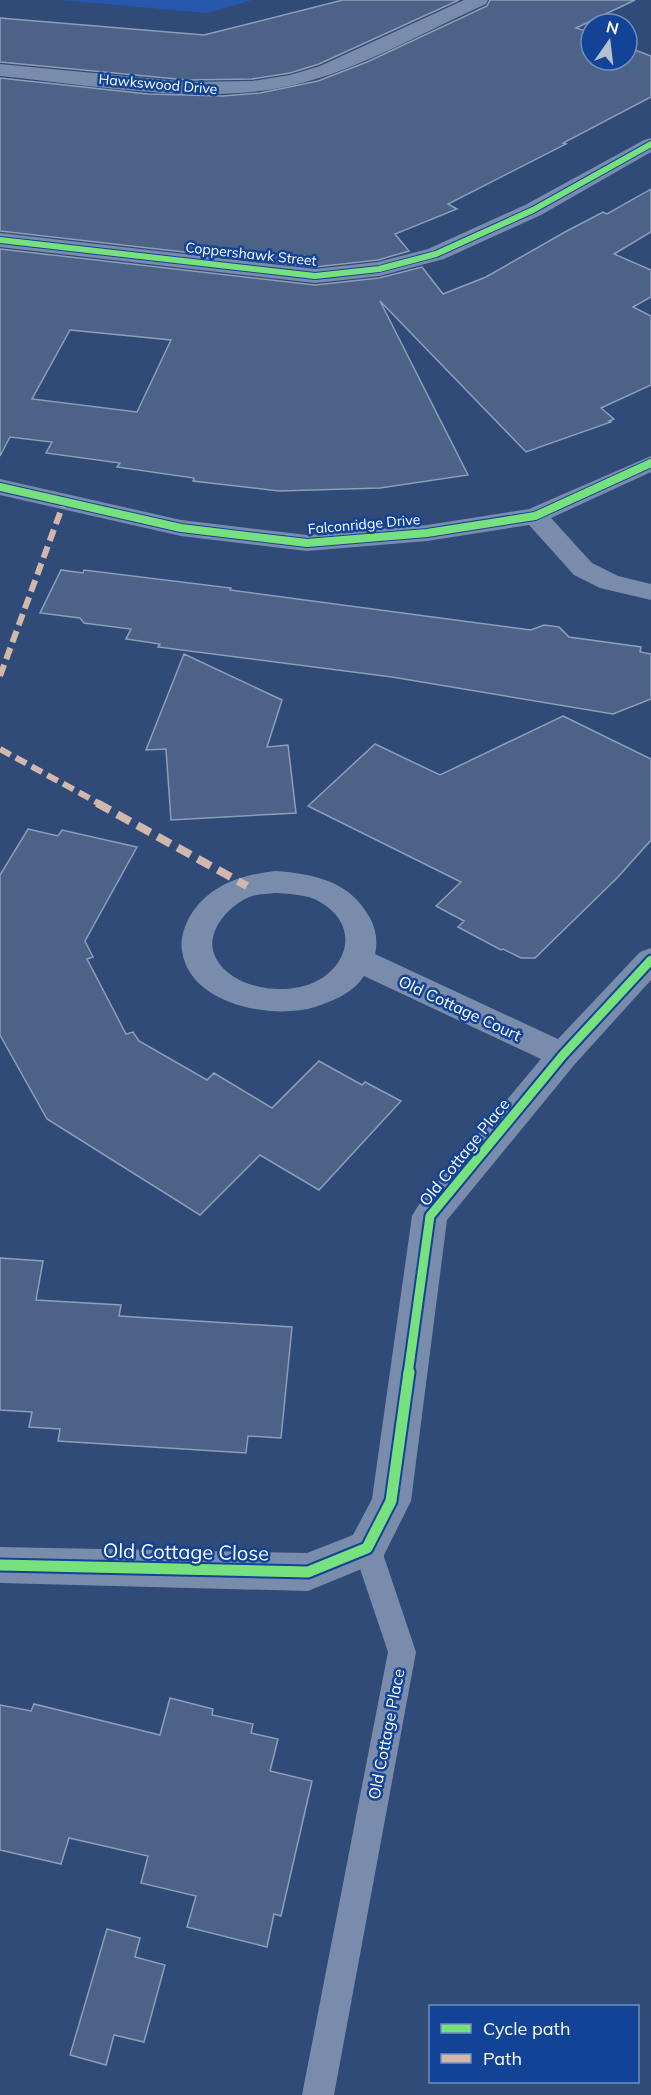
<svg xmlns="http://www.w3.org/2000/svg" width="651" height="2095" font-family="Mulish,sans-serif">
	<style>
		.green { fill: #2659ae }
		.building { fill: #4c6286; stroke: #8e9eb8; stroke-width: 1.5; fill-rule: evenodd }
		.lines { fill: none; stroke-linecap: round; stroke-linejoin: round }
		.service { fill: #7a8cab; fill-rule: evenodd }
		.minor { fill: #7a8cab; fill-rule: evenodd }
		.quiet-far1 { stroke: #d1b7ad; stroke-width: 6; stroke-dasharray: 12 6; stroke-linecap: butt }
		.quiet { stroke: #d1b7ad; stroke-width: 8; stroke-dasharray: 15 8; stroke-linecap: butt }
		.cycleway-far3-casing { stroke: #124396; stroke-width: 8 }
		.cycleway-far2-casing { stroke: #124396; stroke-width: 10 }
		.cycleway-far1-casing { stroke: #124396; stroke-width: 13 }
		.cycleway-casing { stroke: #124396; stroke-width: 15 }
		.cycleway-far3 { stroke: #77e17e; stroke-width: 6 }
		.cycleway-far2 { stroke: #77e17e; stroke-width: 8 }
		.cycleway-far1 { stroke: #77e17e; stroke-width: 9 }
		.cycleway { stroke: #77e17e; stroke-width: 11 }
		.labels { text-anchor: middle; stroke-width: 5; stroke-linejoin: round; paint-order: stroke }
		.far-street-label { font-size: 14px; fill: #fff; stroke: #124396 }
		.street-label { font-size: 16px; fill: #fff; stroke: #124396 }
		.near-street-label { font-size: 20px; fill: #fff; stroke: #124396 }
	</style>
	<rect width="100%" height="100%" fill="#304b78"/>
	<path class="green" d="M 60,0 L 252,0 L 207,13 Z"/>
	<path class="building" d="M 343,0 L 459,0 L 319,64 L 290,73 L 252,79 L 187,80 L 0,62 L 0,18 L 204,35 Z
		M 490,0 L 635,0 L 576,28 L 591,33 L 591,60 L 627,60 L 627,47 L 651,56 L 651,97 L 563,143 L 566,144 L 448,204 L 457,209 L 395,234 L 409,251 L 378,260 L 315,267 L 0,231 L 0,78 L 148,94 L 223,96 L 260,93 L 318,81 L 367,62 L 487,6 Z
		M 651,189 L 651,232 L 614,254 L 651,270 L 651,297 L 633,307 L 651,316 L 651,385 L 601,408 L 614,419 L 609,421 L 611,422 L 526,452 L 380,301 L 468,475 L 380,488 L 279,491 L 193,481 L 194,478 L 117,467 L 120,463 L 46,453 L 52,442 L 10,437 L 0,456 L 0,249 L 315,285 L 379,278 L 422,267 L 443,294 L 486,277 L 565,232 L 603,212 L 607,214 ZM 70,330 L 171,340 L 137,412 L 32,399 Z
		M 61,570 L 83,573 L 84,570 L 231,588 L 230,590 L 531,630 L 544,625 L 559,627 L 569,637 L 641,647 L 640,652 L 651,654 L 651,699 L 613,714 L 392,677 L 158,647 L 160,644 L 126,639 L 131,629 L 84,623 L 80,618 L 40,613 Z
		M 184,654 L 282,700 L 267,747 L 288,745 L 296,813 L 171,820 L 166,749 L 146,750 Z
		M 563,716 L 651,759 L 651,840 L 618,877 L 535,958 L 521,958 L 503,949 L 501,950 L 458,927 L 464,921 L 436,906 L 461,882 L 308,806 L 375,744 L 440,775 Z
		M 28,829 L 58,836 L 62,830 L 137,847 L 85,941 L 93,957 L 87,959 L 126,1034 L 133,1032 L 139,1041 L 207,1080 L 214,1073 L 272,1108 L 319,1061 L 362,1085 L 365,1082 L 401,1101 L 319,1190 L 260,1155 L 200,1215 L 47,1119 L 0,1035 L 0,875 Z
		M 0,1258 L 43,1261 L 36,1300 L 121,1305 L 119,1316 L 292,1327 L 281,1438 L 248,1436 L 246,1453 L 58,1441 L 60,1429 L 29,1427 L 32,1412 L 0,1410 Z
		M 170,1698 L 213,1709 L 212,1715 L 253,1724 L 251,1733 L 278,1739 L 270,1771 L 312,1781 L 281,1916 L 274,1914 L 267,1947 L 187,1927 L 196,1896 L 141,1883 L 148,1856 L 69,1838 L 61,1864 L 0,1850 L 0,1705 L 31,1711 L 34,1704 L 160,1735 Z
		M 107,1929 L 140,1938 L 135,1957 L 165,1965 L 144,2042 L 114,2035 L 106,2065 L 70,2055 Z"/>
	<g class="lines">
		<path class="service" d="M 367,1536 L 377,1539 L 381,1548 L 416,1652 L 334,2095 L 302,2095 L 388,1652 L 353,1548 L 357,1539 Z"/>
		<path class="minor" d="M 464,0 L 488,0 L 486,4 C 426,31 356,71 294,85 C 204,106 92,85 0,76 L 0,64 L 187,82 L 252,81 L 290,75 L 320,66 Z
			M 651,138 L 651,152 L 541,215 L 444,259 L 379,276 L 315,283 L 0,247 L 0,233 L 315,269 L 378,262 L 428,249 L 525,205 L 644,140 Z
			M 651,456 L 651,472 L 551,518 L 592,563 L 618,576 L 651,584 L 651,600 L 600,588 L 574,575 L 529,525 L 427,541 L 307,551 L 181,536 L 0,495 L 0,479 L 181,520 L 307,535 L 427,525 L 529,509 Z
			M 275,871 C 315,874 350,881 370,918 C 376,929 378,942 375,954 L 558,1039 L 640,952 L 651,948 L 651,980 L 575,1064 L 447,1220 L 411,1501 L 381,1561 L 308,1591 L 0,1583 L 0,1547 L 307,1553 L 353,1535 L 372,1499 L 412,1216 L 418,1206 L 541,1059 L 364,976 C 353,993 333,1001 315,1007 C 272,1020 190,1005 182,951 C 180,939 184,927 190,916 C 209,885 241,875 275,871 ZM 275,893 C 290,894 307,894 320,902 C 365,928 345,977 300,987 C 273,993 232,986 217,960 C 201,935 229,904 252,896 C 259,894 268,894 275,893 Z"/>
		<path class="quiet-far1" d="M 0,676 L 64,502
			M 0,749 L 100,804"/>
		<path class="quiet" d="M 97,803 L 247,886"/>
		<defs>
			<path id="cycleway-far3" d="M 0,240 L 315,276 L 379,269 L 436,254 L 533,210 L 651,144"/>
			<path id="cycleway-far2" d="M 0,487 L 181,528 L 307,543 L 427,533 L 535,516 L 651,463"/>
			<path id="cycleway-far1" d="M 408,1374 L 430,1216 L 563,1055 L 651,960"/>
			<path id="cycleway" d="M 0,1565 L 308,1572 L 367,1548 L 391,1501 L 409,1372"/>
		</defs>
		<use href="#cycleway-far3" class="cycleway-far3-casing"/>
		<use href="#cycleway-far2" class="cycleway-far2-casing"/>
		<use href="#cycleway-far1" class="cycleway-far1-casing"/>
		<use href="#cycleway" class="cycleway-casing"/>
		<use href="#cycleway-far3" class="cycleway-far3"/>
		<use href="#cycleway-far2" class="cycleway-far2"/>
		<use href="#cycleway-far1" class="cycleway-far1"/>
		<use href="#cycleway" class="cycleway"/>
	</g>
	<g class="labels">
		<g class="far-street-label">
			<text transform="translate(158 84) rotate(5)" y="5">Hawkswood Drive</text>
			<text transform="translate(251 254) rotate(6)" y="5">Coppershawk Street</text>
			<text transform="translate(364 524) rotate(-5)" y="5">Falconridge Drive</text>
		</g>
		<g class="street-label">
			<text transform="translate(460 1008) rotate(25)" y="6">Old Cottage Court</text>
			<text transform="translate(464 1152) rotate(-51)" y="6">Old Cottage Place</text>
			<text transform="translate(386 1734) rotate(-79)" y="6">Old Cottage Place</text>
		</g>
		<g class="near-street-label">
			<text transform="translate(186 1552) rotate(1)" y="7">Old Cottage Close</text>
		</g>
	</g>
	<rect x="429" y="2005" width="210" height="78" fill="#124396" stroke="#718ec0" stroke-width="1.5"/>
	<rect x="441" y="2024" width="30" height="9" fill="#77e17e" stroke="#718ec0" stroke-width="1.5"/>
	<text x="483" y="2035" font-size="18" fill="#ffffff">Cycle path</text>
	<rect x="441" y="2054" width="30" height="9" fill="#d1b7ad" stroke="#718ec0" stroke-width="1.5"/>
	<text x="483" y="2065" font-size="18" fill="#ffffff">Path</text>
	<g transform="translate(609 42) rotate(14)"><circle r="28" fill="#124396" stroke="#718ec0" stroke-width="1.5"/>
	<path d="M0-4.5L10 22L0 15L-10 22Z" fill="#b7c0d0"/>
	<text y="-9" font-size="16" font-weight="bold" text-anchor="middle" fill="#ffffff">N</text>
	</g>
</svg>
